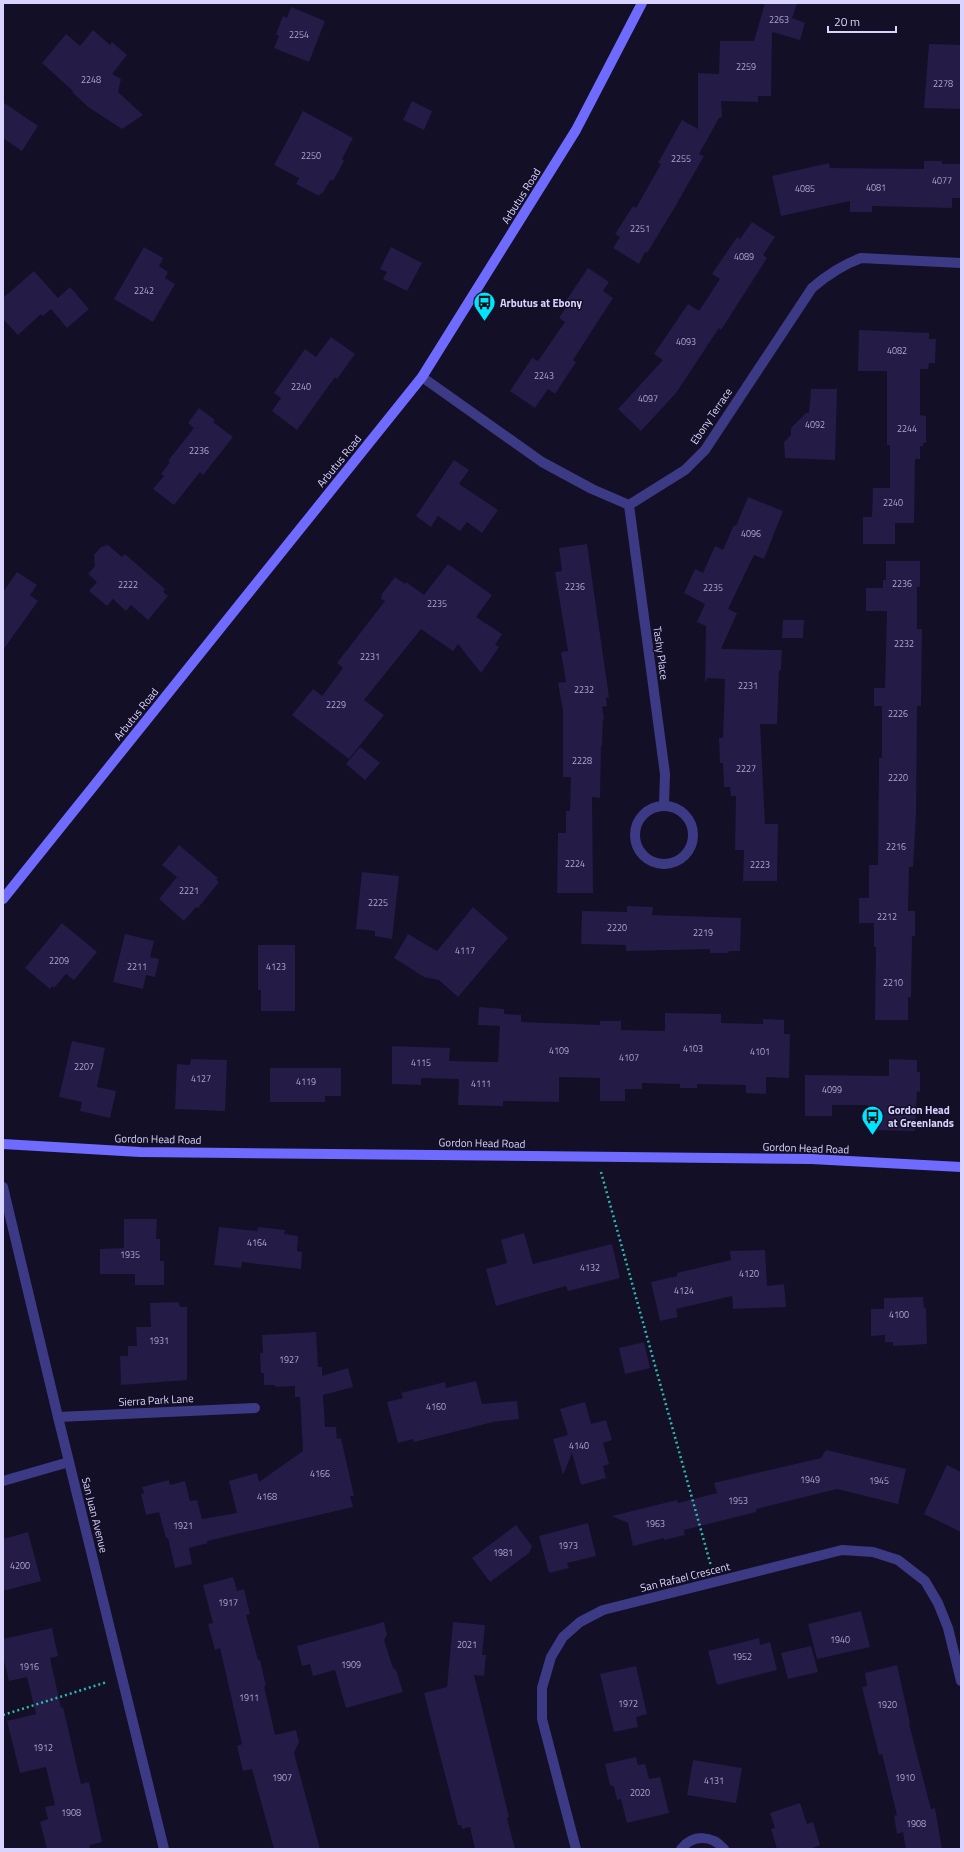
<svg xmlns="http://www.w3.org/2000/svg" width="964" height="1852" font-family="'Titillium Web',sans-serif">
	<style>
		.building { fill: #241b47 }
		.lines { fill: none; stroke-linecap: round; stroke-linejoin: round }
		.path { stroke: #2fb8b0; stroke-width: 2.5; stroke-dasharray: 2 3; stroke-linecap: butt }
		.minor { stroke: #3d3a85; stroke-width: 10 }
		.tertiary { stroke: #3d3a85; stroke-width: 10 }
		.secondary { stroke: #6f6bff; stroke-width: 10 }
		.labels { text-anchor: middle; stroke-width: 3; stroke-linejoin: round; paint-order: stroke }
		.number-label { font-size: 9px; fill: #aca6d1 }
		.street-label { font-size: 11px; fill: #d9d4ff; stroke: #130f26 }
		.poi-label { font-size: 11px; font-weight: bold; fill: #d9d4ff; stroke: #130f26; text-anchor: start }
	</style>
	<rect width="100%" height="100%" fill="#130f26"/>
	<path class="building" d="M 765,3 L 797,3 L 792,18 L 805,23 L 800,40 L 772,32 L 771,96 L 758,96 L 758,102 L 721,101 L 722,117 L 719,118 L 699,154 L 704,156 L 672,212 L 647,253 L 645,252 L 639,264 L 613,248 L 620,237 L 615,234 L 633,206 L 636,208 L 661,164 L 658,163 L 682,120 L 698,129 L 698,73 L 719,74 L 720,41 L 754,41 Z
		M 291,7 L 325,21 L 309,62 L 274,48 L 279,36 L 276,34 L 283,16 L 287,18 Z
		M 93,30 L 110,45 L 112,42 L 127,55 L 112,74 L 121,79 L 118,92 L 143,115 L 122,129 L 88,107 L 72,92 L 73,91 L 42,63 L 66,34 L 80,46 Z
		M 929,44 L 961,45 L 960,109 L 924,108 Z
		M 412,101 L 432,111 L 424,130 L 403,120 Z
		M 3,102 L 38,126 L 22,151 L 3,138 Z
		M 303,111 L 353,138 L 342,159 L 344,161 L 333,181 L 331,179 L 322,194 L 320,193 L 319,196 L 296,184 L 299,178 L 274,165 Z
		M 924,161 L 942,161 L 942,164 L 961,164 L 961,198 L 952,198 L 952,208 L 872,206 L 872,212 L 850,212 L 850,201 L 781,216 L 772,176 L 829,163 L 830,168 L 924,169 Z
		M 752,222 L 775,237 L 763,255 L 767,258 L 721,330 L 719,328 L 676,393 L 641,431 L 618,409 L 663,360 L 654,354 L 688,304 L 699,311 L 720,279 L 712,274 L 737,237 L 740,239 Z
		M 144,247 L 163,258 L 159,266 L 168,272 L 165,278 L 175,284 L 153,322 L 114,299 Z
		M 391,247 L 422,263 L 407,291 L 383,279 L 387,272 L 380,269 Z
		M 588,268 L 609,282 L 603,291 L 613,298 L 573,360 L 576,362 L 555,394 L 548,389 L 535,408 L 510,391 L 532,358 L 538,361 L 565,322 L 559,318 L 569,303 L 566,301 Z
		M 34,271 L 58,298 L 70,287 L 89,309 L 67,328 L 51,309 L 43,316 L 41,314 L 18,335 L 3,319 L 3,298 Z
		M 859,330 L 929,333 L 929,339 L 936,339 L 935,363 L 929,363 L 928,369 L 920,369 L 920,415 L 926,416 L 926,443 L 923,443 L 923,446 L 920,446 L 920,459 L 915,459 L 914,523 L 895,523 L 895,544 L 863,544 L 863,517 L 872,517 L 873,488 L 890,488 L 890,445 L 887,445 L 887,371 L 858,371 Z
		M 331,337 L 355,354 L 337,379 L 335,377 L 297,430 L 272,411 L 281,398 L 274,393 L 305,349 L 316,357 Z
		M 811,389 L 837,389 L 835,460 L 785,458 L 784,442 L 791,435 L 791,428 L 806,413 L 809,413 Z
		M 199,408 L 215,420 L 213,422 L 233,437 L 203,475 L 200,472 L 174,505 L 153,489 L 164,476 L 161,474 L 170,462 L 168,461 L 194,428 L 188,423 Z
		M 454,460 L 469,470 L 459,484 L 498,510 L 482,533 L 467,522 L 460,531 L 438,516 L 431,527 L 416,516 Z
		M 748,497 L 783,511 L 764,559 L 754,555 L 728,609 L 737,613 L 721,649 L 782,650 L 781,670 L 779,670 L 777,724 L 760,724 L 765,824 L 778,824 L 777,881 L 743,881 L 744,850 L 735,850 L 736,796 L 731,796 L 730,787 L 724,787 L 723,763 L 720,763 L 719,738 L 723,738 L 725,679 L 707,678 L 705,683 L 706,626 L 697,622 L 705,604 L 684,593 L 695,569 L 703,573 L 715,546 L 723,550 L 734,525 L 736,526 Z
		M 587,544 L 609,697 L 606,698 L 607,706 L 602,707 L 604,719 L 603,719 L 602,746 L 601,746 L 600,798 L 592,797 L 593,893 L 557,893 L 558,833 L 566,833 L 566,811 L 570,811 L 571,777 L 563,777 L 563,710 L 558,683 L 566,682 L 561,652 L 568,651 L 555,572 L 562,571 L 559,548 Z
		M 108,545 L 122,557 L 125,554 L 165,589 L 163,592 L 168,596 L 148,620 L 131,605 L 126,611 L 113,599 L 107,606 L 89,591 L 97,582 L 88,574 L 95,566 L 94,555 L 101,547 Z
		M 886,561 L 920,561 L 920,587 L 917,587 L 917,629 L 922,629 L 921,706 L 917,706 L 916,815 L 913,867 L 909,867 L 908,911 L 915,911 L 915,936 L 912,936 L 911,997 L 908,997 L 908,1020 L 875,1020 L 876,947 L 874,947 L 874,923 L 859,923 L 859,898 L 869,898 L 869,865 L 878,865 L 879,758 L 882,758 L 882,706 L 874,706 L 874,688 L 885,688 L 887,611 L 866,611 L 866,588 L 883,588 L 883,580 L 886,580 Z
		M 448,564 L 492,595 L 476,617 L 502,634 L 495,645 L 499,647 L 481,673 L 458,644 L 453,651 L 421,629 L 364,700 L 384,715 L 349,759 L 292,715 L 313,689 L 322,696 L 343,668 L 337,663 L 385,601 L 381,599 L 382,594 L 395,577 L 405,584 L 406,582 L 424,595 Z
		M 17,572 L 37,585 L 30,595 L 38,601 L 3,650 L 3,592 Z
		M 783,620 L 804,620 L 803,638 L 782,638 Z
		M 360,747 L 380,763 L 365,780 L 346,764 Z
		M 179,845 L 218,878 L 216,880 L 219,882 L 198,908 L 196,907 L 184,921 L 159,899 L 177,877 L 162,865 Z
		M 362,872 L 399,876 L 392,939 L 375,936 L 375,931 L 356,929 Z
		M 627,906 L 653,907 L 652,915 L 741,918 L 740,951 L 729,951 L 728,953 L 710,953 L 710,949 L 626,951 L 626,945 L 581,944 L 582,911 L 627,912 Z
		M 473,907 L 508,938 L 458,997 L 439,980 L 424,977 L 394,958 L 408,934 L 437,951 Z
		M 62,923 L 97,952 L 74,980 L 66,974 L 54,988 L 52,986 L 50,989 L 25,968 Z
		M 125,934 L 154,941 L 150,957 L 159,959 L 155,977 L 146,975 L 143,989 L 113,982 Z
		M 258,945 L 295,945 L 295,1011 L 261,1011 L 261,990 L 258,990 Z
		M 479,1007 L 504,1009 L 504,1014 L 521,1015 L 521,1022 L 600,1025 L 600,1021 L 621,1021 L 621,1030 L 665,1031 L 665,1013 L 721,1014 L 721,1023 L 763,1024 L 763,1019 L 784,1020 L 784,1034 L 790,1034 L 789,1078 L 766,1077 L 766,1094 L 746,1093 L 746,1085 L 697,1084 L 697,1088 L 680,1088 L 680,1084 L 642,1083 L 642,1089 L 625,1089 L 625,1101 L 600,1101 L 600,1078 L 559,1077 L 559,1102 L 503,1101 L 503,1106 L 458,1105 L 459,1079 L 421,1078 L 421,1085 L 392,1084 L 392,1046 L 450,1048 L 449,1061 L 498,1062 L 500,1026 L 478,1025 Z
		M 72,1041 L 105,1048 L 97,1087 L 116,1091 L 110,1118 L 80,1111 L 82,1102 L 59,1097 Z
		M 191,1059 L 227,1060 L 225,1111 L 175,1109 L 177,1064 L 190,1065 Z
		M 889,1059 L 917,1060 L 917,1072 L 920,1072 L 920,1092 L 917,1091 L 915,1131 L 869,1130 L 868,1105 L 832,1105 L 832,1116 L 805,1116 L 805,1075 L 889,1076 Z
		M 270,1068 L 341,1068 L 341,1096 L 325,1096 L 325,1102 L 270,1102 Z
		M 124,1219 L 157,1219 L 156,1239 L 160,1239 L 160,1261 L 164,1261 L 164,1285 L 135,1285 L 135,1274 L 100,1274 L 100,1249 L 124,1248 Z
		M 219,1227 L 257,1231 L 258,1227 L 285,1230 L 284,1234 L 298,1236 L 297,1251 L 302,1252 L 301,1269 L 242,1262 L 241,1268 L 214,1265 Z
		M 524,1233 L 533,1264 L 612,1244 L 620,1278 L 568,1291 L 566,1286 L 496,1306 L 486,1269 L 507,1263 L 501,1240 Z
		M 765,1250 L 767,1286 L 784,1284 L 786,1307 L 733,1309 L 732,1296 L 676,1309 L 678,1317 L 660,1321 L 651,1282 L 677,1276 L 677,1273 L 731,1260 L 730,1251 Z
		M 923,1297 L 924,1308 L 926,1307 L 927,1344 L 893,1346 L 893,1342 L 885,1342 L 885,1335 L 871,1336 L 871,1309 L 884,1309 L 884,1298 Z
		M 178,1302 L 180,1307 L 187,1307 L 187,1380 L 121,1385 L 120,1356 L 128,1356 L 128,1346 L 137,1346 L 136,1327 L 151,1327 L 150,1303 Z
		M 316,1332 L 318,1367 L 322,1367 L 322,1376 L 348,1368 L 353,1387 L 323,1395 L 325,1427 L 336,1427 L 337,1439 L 341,1438 L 354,1496 L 350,1496 L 353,1507 L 207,1541 L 208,1543 L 189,1548 L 192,1564 L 175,1568 L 168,1538 L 166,1538 L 159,1512 L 146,1515 L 141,1494 L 144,1493 L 142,1487 L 169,1480 L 170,1485 L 185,1481 L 190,1501 L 197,1500 L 202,1519 L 237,1513 L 229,1481 L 257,1473 L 259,1482 L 303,1451 L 300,1397 L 295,1397 L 295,1386 L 275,1387 L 275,1385 L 264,1385 L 264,1373 L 261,1373 L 260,1353 L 263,1353 L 262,1335 Z
		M 644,1342 L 650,1368 L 625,1374 L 619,1348 Z
		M 476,1381 L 482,1404 L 517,1401 L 519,1419 L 493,1422 L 414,1442 L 413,1439 L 398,1443 L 387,1402 L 403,1398 L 401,1393 L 445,1382 L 446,1388 Z
		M 585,1402 L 591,1424 L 606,1420 L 612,1440 L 603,1443 L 609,1464 L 603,1466 L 606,1478 L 581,1485 L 572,1453 L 563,1475 L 553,1439 L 568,1435 L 560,1409 Z
		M 826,1450 L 906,1469 L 898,1504 L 837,1489 L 756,1509 L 756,1512 L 684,1530 L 685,1535 L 664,1540 L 664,1538 L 633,1546 L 628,1523 L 612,1516 L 677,1500 L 678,1503 L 717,1493 L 714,1483 L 821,1458 Z
		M 947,1465 L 961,1472 L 961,1532 L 924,1514 Z
		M 588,1523 L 596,1556 L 567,1563 L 569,1568 L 549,1573 L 539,1536 Z
		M 516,1525 L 532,1546 L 529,1553 L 490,1582 L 472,1558 Z
		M 28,1532 L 41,1581 L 3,1591 L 3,1539 Z
		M 233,1577 L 237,1591 L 244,1589 L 250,1614 L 246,1615 L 258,1660 L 260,1660 L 266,1686 L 264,1686 L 275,1735 L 296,1730 L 299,1742 L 294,1753 L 320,1849 L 274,1849 L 252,1769 L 243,1771 L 237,1746 L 242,1744 L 220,1648 L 215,1650 L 208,1624 L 213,1623 L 203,1585 Z
		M 861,1611 L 870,1647 L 817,1659 L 808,1624 Z
		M 384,1622 L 387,1635 L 384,1640 L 393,1668 L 396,1670 L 403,1692 L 346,1708 L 335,1670 L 313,1676 L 310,1664 L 302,1666 L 297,1646 Z
		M 453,1622 L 485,1625 L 482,1655 L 486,1655 L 484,1676 L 474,1675 L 509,1817 L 507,1818 L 515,1849 L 475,1849 L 470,1827 L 462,1829 L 461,1825 L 458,1825 L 424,1693 L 447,1687 Z
		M 52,1628 L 58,1656 L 50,1658 L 61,1708 L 63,1707 L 81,1784 L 89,1782 L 102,1842 L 90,1845 L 89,1849 L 47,1849 L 40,1822 L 48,1819 L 45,1807 L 55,1805 L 46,1767 L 20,1773 L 7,1721 L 36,1714 L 27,1677 L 9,1681 L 3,1656 L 3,1639 Z
		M 759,1638 L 760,1645 L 770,1642 L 777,1670 L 717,1685 L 708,1651 Z
		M 811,1646 L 818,1672 L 788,1679 L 781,1653 Z
		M 897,1665 L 910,1723 L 909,1724 L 931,1809 L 935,1808 L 942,1849 L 906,1849 L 903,1832 L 897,1834 L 894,1816 L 897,1815 L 882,1754 L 879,1755 L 862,1687 L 867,1686 L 865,1673 Z
		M 636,1666 L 647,1714 L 636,1717 L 638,1727 L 614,1732 L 600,1674 Z
		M 636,1757 L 638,1765 L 645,1764 L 649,1779 L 660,1777 L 669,1813 L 627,1823 L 621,1799 L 617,1800 L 614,1787 L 610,1785 L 605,1764 Z
		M 693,1760 L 742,1768 L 736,1803 L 687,1795 Z
		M 800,1803 L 807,1824 L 813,1822 L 820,1845 L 810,1849 L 777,1849 L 771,1829 L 775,1828 L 770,1813 Z"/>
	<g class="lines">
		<path class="path" d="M 601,1172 L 711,1566
			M 3,1715 L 107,1682"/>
		<path class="minor" d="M 422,377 L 542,462 L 592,489 L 629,505 L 685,470 L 705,450 L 812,288 C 827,275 842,265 861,258 L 961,263
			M 629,505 L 665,774 L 664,805
			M635 835a29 29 0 1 1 58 0a29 29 0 1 1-58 0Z
			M 58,1417 L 255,1408
			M 3,1481 L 69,1462
			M 576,1849 L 542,1719 L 542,1688 L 551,1657 L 563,1637 L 580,1622 L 603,1610 L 842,1550 L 873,1552 L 898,1560 L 925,1581 L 938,1603 L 948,1628 L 961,1681
			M 681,1849 C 693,1834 712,1835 724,1849"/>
		<path class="tertiary" d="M 3,1187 L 58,1417 L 164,1849"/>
		<path class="secondary" d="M 3,899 L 422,377 L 576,130 L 642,3
			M 3,1144 L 140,1152 L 811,1159 L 961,1167"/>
	</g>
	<defs>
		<symbol id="bus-pin" viewBox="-11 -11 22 30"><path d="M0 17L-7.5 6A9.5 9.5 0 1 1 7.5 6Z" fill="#00e5ff" stroke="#130f26"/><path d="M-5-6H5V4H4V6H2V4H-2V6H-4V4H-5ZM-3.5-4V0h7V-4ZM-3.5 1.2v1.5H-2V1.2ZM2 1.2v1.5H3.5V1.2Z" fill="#111"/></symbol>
	</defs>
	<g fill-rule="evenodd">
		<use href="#bus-pin" x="472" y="290" width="25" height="34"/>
		<use href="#bus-pin" x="860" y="1104" width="25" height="34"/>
	</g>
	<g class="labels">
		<g class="number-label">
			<text x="779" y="23">2263</text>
			<text x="299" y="38">2254</text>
			<text x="746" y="70">2259</text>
			<text x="91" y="83">2248</text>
			<text x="943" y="87">2278</text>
			<text x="311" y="159">2250</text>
			<text x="681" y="162">2255</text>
			<text x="942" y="184">4077</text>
			<text x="876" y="191">4081</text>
			<text x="805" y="192">4085</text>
			<text x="640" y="232">2251</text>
			<text x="744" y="260">4089</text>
			<text x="144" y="294">2242</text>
			<text x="686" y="345">4093</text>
			<text x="897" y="354">4082</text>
			<text x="544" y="379">2243</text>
			<text x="301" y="390">2240</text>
			<text x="648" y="402">4097</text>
			<text x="815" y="428">4092</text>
			<text x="907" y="432">2244</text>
			<text x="199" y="454">2236</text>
			<text x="893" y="506">2240</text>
			<text x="751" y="537">4096</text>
			<text x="902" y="587">2236</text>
			<text x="128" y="588">2222</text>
			<text x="575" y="590">2236</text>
			<text x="713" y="591">2235</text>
			<text x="437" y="607">2235</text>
			<text x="904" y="647">2232</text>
			<text x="370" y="660">2231</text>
			<text x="748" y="689">2231</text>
			<text x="584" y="693">2232</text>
			<text x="336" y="708">2229</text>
			<text x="898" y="717">2226</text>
			<text x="582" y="764">2228</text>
			<text x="746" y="772">2227</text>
			<text x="898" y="781">2220</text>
			<text x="896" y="850">2216</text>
			<text x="575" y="867">2224</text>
			<text x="760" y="868">2223</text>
			<text x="189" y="894">2221</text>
			<text x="378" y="906">2225</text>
			<text x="887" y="920">2212</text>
			<text x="617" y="931">2220</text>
			<text x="703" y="936">2219</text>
			<text x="465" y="954">4117</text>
			<text x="59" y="964">2209</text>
			<text x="137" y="970">2211</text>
			<text x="276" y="970">4123</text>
			<text x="893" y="986">2210</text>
			<text x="693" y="1052">4103</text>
			<text x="559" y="1054">4109</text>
			<text x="760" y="1055">4101</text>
			<text x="629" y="1061">4107</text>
			<text x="421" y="1066">4115</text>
			<text x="84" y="1070">2207</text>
			<text x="201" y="1082">4127</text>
			<text x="306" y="1085">4119</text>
			<text x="481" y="1087">4111</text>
			<text x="832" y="1093">4099</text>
			<text x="257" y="1246">4164</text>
			<text x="130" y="1258">1935</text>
			<text x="590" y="1271">4132</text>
			<text x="749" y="1277">4120</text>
			<text x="684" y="1294">4124</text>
			<text x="899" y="1318">4100</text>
			<text x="159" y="1344">1931</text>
			<text x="289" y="1363">1927</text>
			<text x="436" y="1410">4160</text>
			<text x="579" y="1449">4140</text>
			<text x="320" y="1477">4166</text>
			<text x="810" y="1483">1949</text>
			<text x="879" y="1484">1945</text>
			<text x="267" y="1500">4168</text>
			<text x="738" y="1504">1953</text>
			<text x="655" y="1527">1963</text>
			<text x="183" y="1529">1921</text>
			<text x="568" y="1549">1973</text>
			<text x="503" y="1556">1981</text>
			<text x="20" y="1569">4200</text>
			<text x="228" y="1606">1917</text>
			<text x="840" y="1643">1940</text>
			<text x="467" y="1648">2021</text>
			<text x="742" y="1660">1952</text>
			<text x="351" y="1668">1909</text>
			<text x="29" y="1670">1916</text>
			<text x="249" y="1701">1911</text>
			<text x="628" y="1707">1972</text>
			<text x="887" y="1708">1920</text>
			<text x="43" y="1751">1912</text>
			<text x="282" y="1781">1907</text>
			<text x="905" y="1781">1910</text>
			<text x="714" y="1784">4131</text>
			<text x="640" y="1796">2020</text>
			<text x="71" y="1816">1908</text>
			<text x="916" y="1827">1908</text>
		</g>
		<g class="street-label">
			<text transform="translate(521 196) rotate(-58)" y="4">Arbutus Road</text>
			<text transform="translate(711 416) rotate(-56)" y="4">Ebony Terrace</text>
			<text transform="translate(339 461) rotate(-51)" y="4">Arbutus Road</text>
			<text transform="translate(661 653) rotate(82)" y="4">Tashy Place</text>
			<text transform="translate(136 714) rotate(-51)" y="4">Arbutus Road</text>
			<text transform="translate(158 1139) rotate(1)" y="4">Gordon Head Road</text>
			<text transform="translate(482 1143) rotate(1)" y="4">Gordon Head Road</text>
			<text transform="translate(806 1148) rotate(2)" y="4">Gordon Head Road</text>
			<text transform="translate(156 1400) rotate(-3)" y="4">Sierra Park Lane</text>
			<text transform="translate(95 1515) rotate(76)" y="4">San Juan Avenue</text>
			<text transform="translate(685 1577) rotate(-14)" y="4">San Rafael Crescent</text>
		</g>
		<g class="poi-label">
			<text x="500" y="307">Arbutus at Ebony</text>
			<text x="888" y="1114">Gordon Head<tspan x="888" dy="13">at Greenlands</tspan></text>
		</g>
	</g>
	<rect width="964" height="1852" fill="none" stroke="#d9d4ff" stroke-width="8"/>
	<path d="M828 26v6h68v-6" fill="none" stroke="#d9d4ff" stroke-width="2"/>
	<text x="834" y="26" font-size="12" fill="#d9d4ff" stroke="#130f26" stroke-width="3" paint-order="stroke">20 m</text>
</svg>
